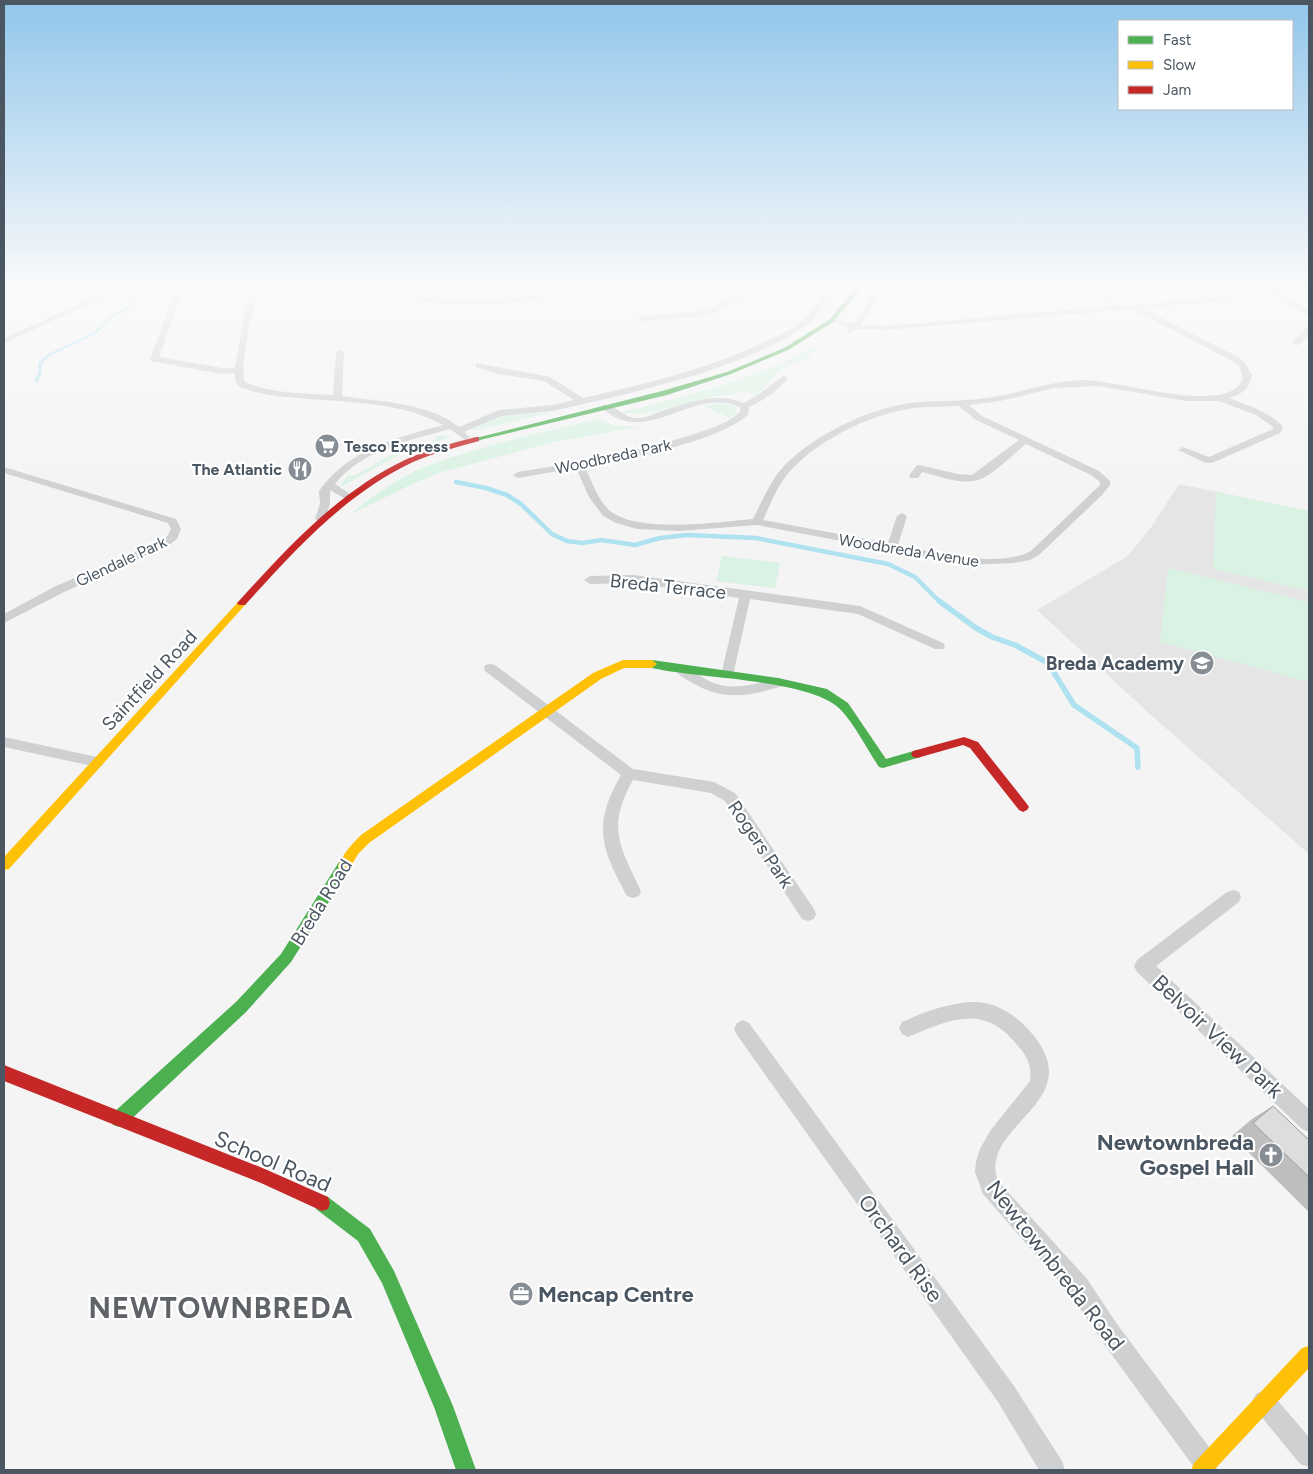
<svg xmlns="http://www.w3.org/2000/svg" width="1313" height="1474" font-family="Figtree,sans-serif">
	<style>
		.education { fill: #e6e5e6 }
		.green { fill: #d9f2e3 }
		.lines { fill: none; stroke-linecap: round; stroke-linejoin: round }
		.stream-far2 { stroke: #aee2f0; stroke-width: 3 }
		.stream-far1 { stroke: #aee2f0; stroke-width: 4.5 }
		.stream { stroke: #aee2f0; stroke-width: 5.5 }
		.street { fill: #ced0d2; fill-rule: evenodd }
		.fast { fill: #4caf50; fill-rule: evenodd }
		.slow { fill: #ffc107; fill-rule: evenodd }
		.jam { fill: #c62828; fill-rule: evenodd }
		.wall { fill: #bebebf }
		.building { fill: #ddddde; stroke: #9b9b9b }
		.labels { text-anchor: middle; stroke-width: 4.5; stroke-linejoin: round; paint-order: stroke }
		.far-poi-label { font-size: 16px; font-weight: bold; fill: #4a5661; stroke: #fff; text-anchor: start }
		.far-street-label { font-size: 16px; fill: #4a5661; stroke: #fff }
		.street-label { font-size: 19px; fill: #4a5661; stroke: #fff }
		.poi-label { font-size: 19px; font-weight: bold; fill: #4a5661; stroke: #fff; text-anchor: end }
		.near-street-label { font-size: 22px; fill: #4a5661; stroke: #fff }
		.near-poi-label { font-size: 22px; font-weight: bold; fill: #4a5661; stroke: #fff; text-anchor: end }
		.near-district-label { font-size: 29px; font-weight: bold; letter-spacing: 1px; fill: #5f6368; stroke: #fff }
	</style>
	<rect width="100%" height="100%" fill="#f4f4f4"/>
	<path class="education" d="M 1179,484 L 1309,511 L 1309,854 L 1152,716 L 1037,610 L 1128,556 L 1152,526 Z"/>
	<path class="green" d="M 834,287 L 846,287 L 833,305 L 807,326 L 820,313 Z
		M 812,347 L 817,348 L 806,360 L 795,362 L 779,371 L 757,395 L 743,391 C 728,398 724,394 710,397 C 689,401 641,420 623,412 C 688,395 753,381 812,347 Z
		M 723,403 L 735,407 L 736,414 L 730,418 L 705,407 L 713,404 Z
		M 553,412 L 478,430 L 471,430 L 502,416 Z
		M 599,419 L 613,425 L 640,427 L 554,442 L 442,472 L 412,484 L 349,515 C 373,496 401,476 430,465 C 484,445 542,432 599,419 Z
		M 446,435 L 448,438 L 399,455 L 342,486 L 341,484 L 349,475 L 356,475 L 389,456 L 436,440 L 436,436 Z
		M 1216,492 L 1309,511 L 1309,591 L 1213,569 Z
		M 722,556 L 780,563 L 775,588 L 716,581 Z
		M 1168,568 L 1309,602 L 1309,682 L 1160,642 Z"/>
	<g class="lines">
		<path class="stream-far2" d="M 36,381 L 40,373 L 40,363 L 49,355 L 95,333 L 110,318 L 127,308 L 132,301 L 129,298 L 148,287"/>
		<path class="stream-far1" d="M 456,482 L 486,488 L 507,495 L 521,504 L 552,534 L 567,541 L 582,543 L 601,540 L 635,545 L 660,538 L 687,535 L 756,538 L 888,564 L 915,577 L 940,602"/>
		<path class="stream" d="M 939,601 L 976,628 L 992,637 L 1015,645 L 1048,663 L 1074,705 L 1137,748 L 1138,767"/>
		<path class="street" d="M 4,287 L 11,287 L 4,291 Z
			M 117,287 L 127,287 L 4,343 L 4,338 Z
			M 177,287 L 184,287 L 159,357 L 222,368 L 235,368 L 246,303 L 253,287 L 260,287 C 253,304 239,367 245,382 C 272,394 303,393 333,395 L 336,352 L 340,350 L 344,352 L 342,396 C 379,402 428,402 459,427 L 499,410 L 553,405 L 574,400 L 544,381 L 498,374 L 476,367 L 476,363 L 550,377 L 583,398 C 645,384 707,369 765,342 C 779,335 796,328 807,316 C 815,308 820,298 825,287 L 832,287 L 824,305 L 812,321 L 787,338 L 749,356 L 703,373 L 627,394 L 553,411 L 501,416 L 464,432 L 470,437 L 465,440 L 450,429 C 410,440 362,450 335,484 L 353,496 L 352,498 L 344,498 L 330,490 L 330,504 L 325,519 L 320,522 L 315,519 L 320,504 L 319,491 C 349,449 396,438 443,425 C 404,403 352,402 309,399 C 284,397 261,396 238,386 L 235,379 L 235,373 L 222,374 L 151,361 L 150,359 Z
			M 408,287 L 410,293 C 445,305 506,300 542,294 C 561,292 578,287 596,287 C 588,292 576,293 566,295 C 520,303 449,311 404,296 L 403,291 C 386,292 348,299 334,290 L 338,288 L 358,290 Z
			M 745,287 L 752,287 L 749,294 L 713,314 L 694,317 L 641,321 L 637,319 L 641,317 L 708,310 L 743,291 Z
			M 878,287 L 885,287 L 861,325 L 886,326 L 1112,306 L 1087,287 L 1095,287 L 1121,306 L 1203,299 L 1287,287 L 1309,287 L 1277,293 L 1309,311 L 1309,316 L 1268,294 L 1203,303 L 1142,308 L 1238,357 L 1245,363 L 1252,375 C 1249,389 1242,394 1229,398 C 1248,406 1269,411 1283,427 L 1280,433 L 1212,463 L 1206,463 L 1178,450 L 1183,447 L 1209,457 L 1273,429 L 1273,427 L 1256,415 L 1219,401 L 1187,401 L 1098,386 L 1055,388 L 1000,401 L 969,405 L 982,416 L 1099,471 L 1110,481 L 1110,485 L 1102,495 L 1039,555 L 1030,560 L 1013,563 L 968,565 L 757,525 L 679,531 L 637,529 L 616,523 L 603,516 L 589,497 L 576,468 L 518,478 L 513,475 L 518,472 C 575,463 632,454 688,436 C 706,430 725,425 740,412 L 740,407 C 690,386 649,448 603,409 L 603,405 C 614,403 624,419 638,418 C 646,418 654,414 661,411 C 687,403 716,391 744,403 L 762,392 L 784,375 L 788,378 C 778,391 764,400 749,407 L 748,415 C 714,443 630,458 585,467 C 592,481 597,499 609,510 C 636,534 719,522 753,519 C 761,503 768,487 778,473 C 806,438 867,409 910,403 C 935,400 961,402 986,398 C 1018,394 1049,381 1082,380 C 1115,379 1230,418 1243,378 L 1239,366 L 1232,361 L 1132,309 L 886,330 L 857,329 L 850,333 L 846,331 L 850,327 L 827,321 L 831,319 L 854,324 ZM 959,406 L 976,420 L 1019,440 L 972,475 L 958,474 L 919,465 L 916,466 L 909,476 L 910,478 L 918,478 L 922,472 C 940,476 965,487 983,478 C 998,470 1012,455 1026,444 L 1091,475 L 1100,482 L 1100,485 L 1031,551 C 999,569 934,552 898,545 L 907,516 L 902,513 L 897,516 L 888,543 L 763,520 C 770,505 776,489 786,476 C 812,444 859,420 898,411 C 918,406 939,407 959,406 Z
			M 1306,328 L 1309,328 L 1309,334 L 1299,345 L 1293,345 L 1293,341 Z
			M 4,467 L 176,519 L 181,529 L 177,539 L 169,545 L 64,592 L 4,623 L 4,614 L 56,586 L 161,541 L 168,535 L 171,529 L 168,523 L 4,473 Z
			M 634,575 L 860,606 L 943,643 L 945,646 L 943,649 L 935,649 L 858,614 L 750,599 L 733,675 L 732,678 L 722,678 L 721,675 L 739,598 L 634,583 L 590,584 L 584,580 L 590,576 Z
			M 490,664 L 495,665 L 633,769 L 714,782 L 735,793 L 814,909 L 816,914 L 814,919 L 808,921 L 802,919 L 725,801 L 711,793 L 633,780 C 606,828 620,846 641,891 L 639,896 L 633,898 L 627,896 C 601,848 592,825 621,775 L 485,671 L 484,668 L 485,665 Z
			M 679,664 C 690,667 699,676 709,681 C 732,692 755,684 778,678 L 783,680 L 784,683 L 783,686 C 748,696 724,702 691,682 C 685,679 677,674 673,668 Z
			M 4,737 L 97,757 L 102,758 L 104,762 L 102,766 L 97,767 L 4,747 Z
			M 1233,890 L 1239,892 L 1241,897 L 1239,902 L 1156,966 L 1309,1109 L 1309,1132 L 1302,1129 L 1137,972 L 1134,966 L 1137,960 L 1227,892 Z
			M 971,1002 C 992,1001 1010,1011 1025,1026 C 1099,1101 976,1123 998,1181 L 1087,1279 L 1117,1324 L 1215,1455 L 1218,1464 L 1216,1470 L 1196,1470 L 1101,1340 L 1071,1295 L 983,1194 L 975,1172 L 976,1161 L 980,1149 L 990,1131 L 1030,1081 C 1032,1066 1027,1056 1018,1046 C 984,1003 951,1019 908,1037 L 902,1034 L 899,1028 L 902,1022 C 924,1012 946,1004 971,1002 Z
			M 743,1020 L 749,1023 L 1014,1386 L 1062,1461 L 1065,1470 L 1039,1470 L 998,1402 L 737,1035 L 734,1029 L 737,1023 Z
			M 1264,1390 L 1272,1394 L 1309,1437 L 1309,1467 L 1300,1464 L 1256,1410 L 1252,1402 L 1256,1394 Z"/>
		<path class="fast" d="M 856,287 L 863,287 L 833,322 L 788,350 L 731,374 L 667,395 L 476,441 L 472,439 L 662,391 L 727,372 L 784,348 L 829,320 Z
			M 652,660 L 778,678 L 827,689 L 848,703 L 886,759 L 917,750 L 921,751 L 923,754 L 921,757 L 917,758 L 883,768 L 879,767 C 867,749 855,725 841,710 C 812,678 693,679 648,667 L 647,664 Z
			M 344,861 L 349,862 L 350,866 L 349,870 L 291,962 L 246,1012 L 125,1125 L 119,1127 L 113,1125 L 111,1119 L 113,1113 L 236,1002 L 281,954 L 339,862 Z
			M 322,1195 L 328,1197 L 370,1229 L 394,1271 L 453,1406 L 476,1470 L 456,1470 L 434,1407 L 382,1283 L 358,1241 L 316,1209 L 314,1203 L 316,1197 Z"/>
		<path class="slow" d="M 242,600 L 245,601 L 247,603 L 245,605 L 9,869 L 4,870 L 4,857 L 239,601 Z
			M 623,660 L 652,660 L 657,664 L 652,668 L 624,668 L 601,679 L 369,843 L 358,854 L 349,870 L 344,871 L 339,870 L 338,866 C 343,854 351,845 361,835 L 593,673 Z
			M 1309,1346 L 1309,1368 L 1214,1470 L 1191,1470 L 1194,1463 L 1302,1348 Z"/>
		<path class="jam" d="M 476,437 L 479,437 L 479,441 C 457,447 434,453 413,462 C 345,494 295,550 245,605 L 239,605 L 237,603 L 239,601 C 289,546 339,491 407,459 C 429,449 453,443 476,437 Z
			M 964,737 L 978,742 L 1027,804 L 1029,807 L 1027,810 L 1023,812 L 1019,810 L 970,748 L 963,745 L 917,758 L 913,757 L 911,754 L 913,751 Z
			M 4,1065 L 265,1169 L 328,1197 L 330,1203 L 328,1209 L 322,1211 L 261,1183 L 4,1081 Z"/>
	</g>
	<path class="wall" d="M 1273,1106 L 1309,1140 L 1309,1210 L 1308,1211 L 1232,1136 L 1252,1119 Z"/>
	<path class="building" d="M 1273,1106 L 1309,1140 L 1309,1177 L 1253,1123 Z"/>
	<linearGradient id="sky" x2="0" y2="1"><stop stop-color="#91c6eb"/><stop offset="0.58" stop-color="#fafafa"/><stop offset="1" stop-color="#fafafa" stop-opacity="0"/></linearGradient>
	<rect width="1313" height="494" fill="url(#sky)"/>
	<defs>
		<symbol id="supermarket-disc" viewBox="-11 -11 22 22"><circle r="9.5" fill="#868d94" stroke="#fff"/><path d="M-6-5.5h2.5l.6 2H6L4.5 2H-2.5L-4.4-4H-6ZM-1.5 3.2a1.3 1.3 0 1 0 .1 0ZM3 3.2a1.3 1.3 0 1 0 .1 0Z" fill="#fff"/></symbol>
		<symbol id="restaurant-disc" viewBox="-11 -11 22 22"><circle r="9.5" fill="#868d94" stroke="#fff"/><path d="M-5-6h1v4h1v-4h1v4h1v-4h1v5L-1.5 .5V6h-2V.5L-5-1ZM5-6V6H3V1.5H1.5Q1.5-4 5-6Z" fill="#fff"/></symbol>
		<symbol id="school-disc" viewBox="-11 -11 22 22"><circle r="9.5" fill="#868d94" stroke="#fff"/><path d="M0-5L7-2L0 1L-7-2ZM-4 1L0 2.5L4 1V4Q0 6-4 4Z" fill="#fff"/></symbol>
		<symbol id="church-disc" viewBox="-11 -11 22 22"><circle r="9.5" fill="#868d94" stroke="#fff"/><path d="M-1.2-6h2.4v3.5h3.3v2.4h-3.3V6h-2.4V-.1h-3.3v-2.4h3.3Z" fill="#fff"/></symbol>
		<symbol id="office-disc" viewBox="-11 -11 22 22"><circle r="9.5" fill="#868d94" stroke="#fff"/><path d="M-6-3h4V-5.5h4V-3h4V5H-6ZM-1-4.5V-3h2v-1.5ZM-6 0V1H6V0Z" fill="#fff"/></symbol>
	</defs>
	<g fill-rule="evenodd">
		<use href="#supermarket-disc" x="313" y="432" width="28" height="28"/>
		<use href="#restaurant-disc" x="286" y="455" width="28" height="28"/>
		<use href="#school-disc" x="1188" y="649" width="28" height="28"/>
		<use href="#church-disc" x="1257" y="1141" width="28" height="28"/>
		<use href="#office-disc" x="507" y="1280" width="28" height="28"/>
	</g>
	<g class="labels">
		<g class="far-poi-label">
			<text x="344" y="452">Tesco Express</text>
			<text x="282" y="475" text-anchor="end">The Atlantic</text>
		</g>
		<g class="far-street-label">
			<text transform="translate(613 456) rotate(-12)" y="6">Woodbreda Park</text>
			<text transform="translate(909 550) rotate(9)" y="6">Woodbreda Avenue</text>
			<text transform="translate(121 561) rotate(-25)" y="6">Glendale Park</text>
		</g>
		<g class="street-label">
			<text transform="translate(668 586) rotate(6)" y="7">Breda Terrace</text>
			<text transform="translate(149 680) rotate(-47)" y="7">Saintfield Road</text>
			<text transform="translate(761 844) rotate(56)" y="7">Rogers Park</text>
			<text transform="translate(321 902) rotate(-58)" y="7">Breda Road</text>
		</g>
		<g class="poi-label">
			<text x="1184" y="670">Breda Academy</text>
		</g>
		<g class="near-street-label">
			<text transform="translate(1218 1036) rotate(43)" y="8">Belvoir View Park</text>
			<text transform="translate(273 1161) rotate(23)" y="8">School Road</text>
			<text transform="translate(901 1248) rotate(54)" y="8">Orchard Rise</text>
			<text transform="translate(1056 1265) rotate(52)" y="8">Newtownbreda Road</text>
		</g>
		<g class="near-poi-label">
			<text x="1254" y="1150">Newtownbreda<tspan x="1254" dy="25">Gospel Hall</tspan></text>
			<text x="538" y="1302" text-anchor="start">Mencap Centre</text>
		</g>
		<g class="near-district-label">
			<text x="221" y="1318">NEWTOWNBREDA</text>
		</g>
	</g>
	<rect width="1313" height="1474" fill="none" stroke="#4a5661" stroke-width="10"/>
	<rect x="1118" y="20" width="175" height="90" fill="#ffffff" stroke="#b7bbc0"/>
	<rect x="1128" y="36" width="25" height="8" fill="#4caf50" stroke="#b7bbc0"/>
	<text x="1163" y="45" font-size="15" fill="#4a5661">Fast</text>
	<rect x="1128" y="61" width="25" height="8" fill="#ffc107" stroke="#b7bbc0"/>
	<text x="1163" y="70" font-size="15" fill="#4a5661">Slow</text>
	<rect x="1128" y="86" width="25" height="8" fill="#c62828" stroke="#b7bbc0"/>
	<text x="1163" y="95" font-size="15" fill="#4a5661">Jam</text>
</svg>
